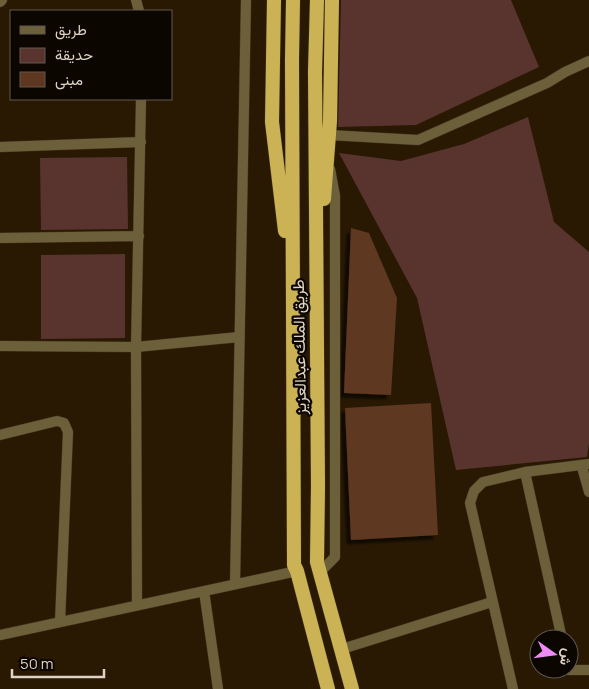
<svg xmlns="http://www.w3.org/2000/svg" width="589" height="689" font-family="Manrope,Vazirmatn,sans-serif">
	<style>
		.green { fill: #59342e }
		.building { fill: #5e3720; filter: url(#shadow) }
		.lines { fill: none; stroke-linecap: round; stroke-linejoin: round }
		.minor-casing { stroke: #42331e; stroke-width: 11 }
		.trunk-casing { stroke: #42331e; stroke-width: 15 }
		.minor { stroke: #6b603a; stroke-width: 10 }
		.trunk { stroke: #cbb255; stroke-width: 14 }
		.labels { text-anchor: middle; stroke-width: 4.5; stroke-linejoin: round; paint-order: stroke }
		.street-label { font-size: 16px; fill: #ded3c5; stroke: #0c0601 }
	</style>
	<defs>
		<filter id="shadow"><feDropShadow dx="-4.5" dy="4.5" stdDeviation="1" flood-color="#0009"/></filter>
	</defs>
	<rect width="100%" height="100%" fill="#291903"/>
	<path class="green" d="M 341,0 L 511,0 L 539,67 L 416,125 L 338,127 Z
		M 528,117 L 554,222 L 589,252 L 589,443 L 587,457 L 456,470 L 417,298 L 339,153 L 401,161 L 464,144 Z
		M 127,157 L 128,229 L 41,230 L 40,158 Z
		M 125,254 L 125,338 L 41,339 L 41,255 Z"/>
	<path class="building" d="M 351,228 L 369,233 L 397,298 L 391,395 L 344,393 Z
		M 431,403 L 438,535 L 351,540 L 345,408 Z"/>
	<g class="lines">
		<defs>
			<path id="minor" d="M 136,0 L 139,11
				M 0,2 L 2,0
				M 329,135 L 418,140 L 547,83 L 565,72 L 589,61
				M 0,147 L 141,142
				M 0,238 L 139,236
				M 0,346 L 136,347 L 239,337
				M 0,435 L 57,421 L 64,423 L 68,432 L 60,622
				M 582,467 L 589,492
				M 525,472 L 562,639
				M 320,572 L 335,557 L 335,196 L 330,169
				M 235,584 L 246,0
				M 204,591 L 218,689
				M 137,605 L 136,347 L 141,99
				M 0,635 L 297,571
				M 342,649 L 492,602
				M 568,669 L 569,670 L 589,670
				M 513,689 L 470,503 L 474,491 L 483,482 L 525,472 L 589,464"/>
			<path id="trunk" d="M 274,0 L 272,122 L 285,231
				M 293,0 L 292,60 L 294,565 L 297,571 L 328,689
				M 317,0 L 315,72 L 318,486 L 317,562 L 352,689
				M 324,199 L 330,121 L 332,0"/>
		</defs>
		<use href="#minor" class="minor-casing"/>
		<use href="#trunk" class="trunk-casing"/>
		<use href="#minor" class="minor"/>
		<use href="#trunk" class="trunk"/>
	</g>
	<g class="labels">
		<g class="street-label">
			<text transform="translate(299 347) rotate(-91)" y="6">طريق الملك عبدالعزيز</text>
		</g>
	</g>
	<rect x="10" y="10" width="162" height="90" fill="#0c0601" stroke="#60584f"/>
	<rect x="20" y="26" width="25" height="8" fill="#6b603a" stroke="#60584f"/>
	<text x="55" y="35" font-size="15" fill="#ded3c5">طريق</text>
	<rect x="20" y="48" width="25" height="15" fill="#59342e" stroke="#60584f"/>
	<text x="55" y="60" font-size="15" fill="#ded3c5">حديقة</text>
	<rect x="20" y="72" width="25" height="15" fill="#5e3720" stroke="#60584f"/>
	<text x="55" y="85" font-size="15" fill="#ded3c5">مبنى</text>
	<g transform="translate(554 654) rotate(104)"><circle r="24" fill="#0c0601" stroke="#60584f"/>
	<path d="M0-4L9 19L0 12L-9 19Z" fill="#ef8bf6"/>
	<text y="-8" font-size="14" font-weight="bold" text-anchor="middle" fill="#ded3c5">ش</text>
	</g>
	<path d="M12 669v8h92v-8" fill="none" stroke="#ded3c5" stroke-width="2.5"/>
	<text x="20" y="669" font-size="15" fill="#ded3c5" stroke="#0c0601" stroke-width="4" paint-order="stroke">50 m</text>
</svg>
